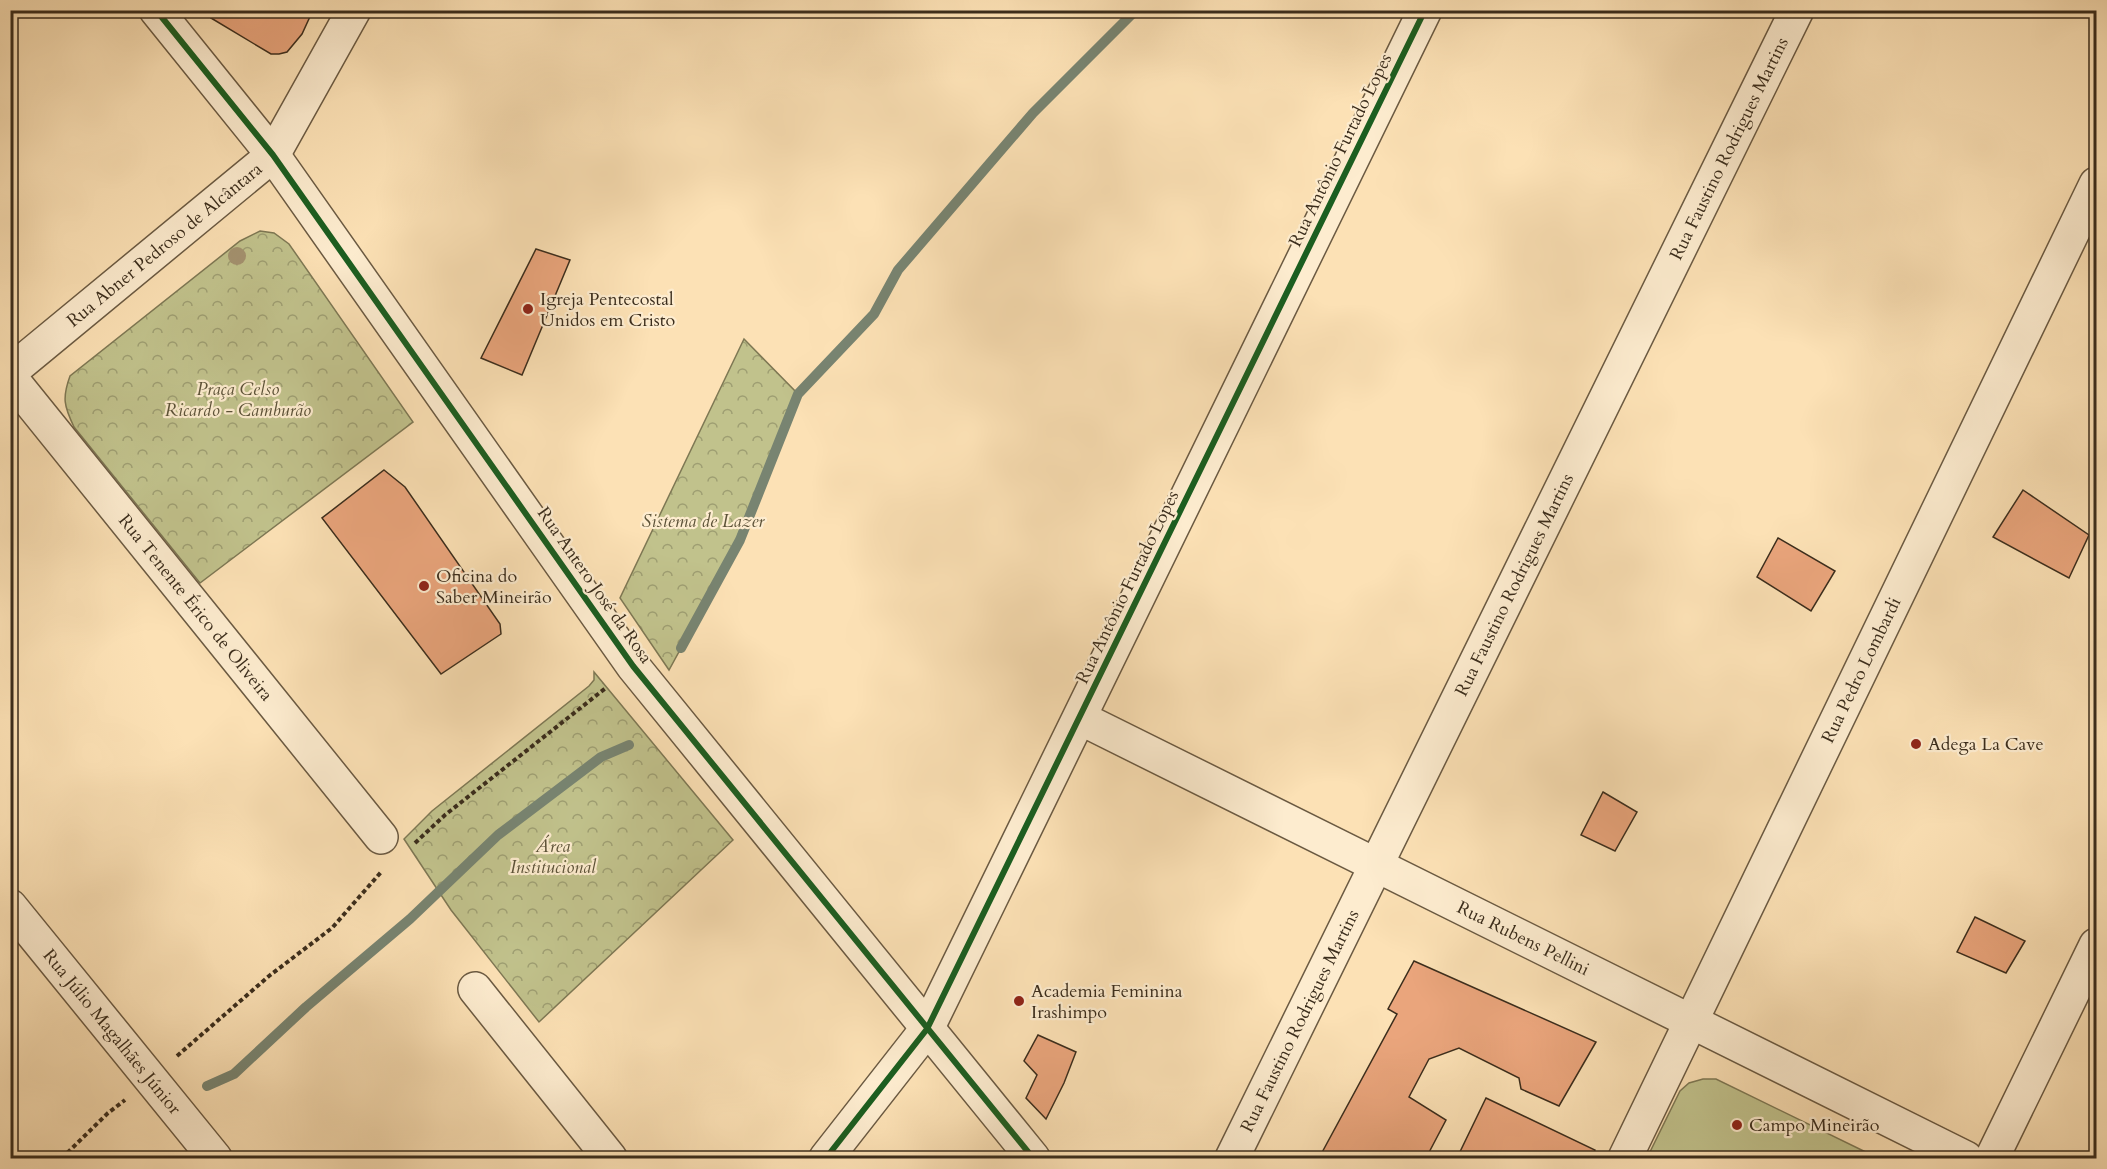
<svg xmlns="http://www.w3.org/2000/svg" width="2107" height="1169" font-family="Cardo,serif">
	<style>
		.grass { fill: #c1c28c; stroke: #7e7854; stroke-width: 1.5 }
		.park { fill: url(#park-crowns); stroke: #7e7854; stroke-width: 1.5 }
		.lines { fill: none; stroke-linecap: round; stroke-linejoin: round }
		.stream { stroke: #788471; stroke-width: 10 }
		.building { fill: #eaa57c; stroke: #3b2d1c; stroke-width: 1.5 }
		.minor-casing { stroke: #6b5a42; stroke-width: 36 }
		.path { stroke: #3b2d1c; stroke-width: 4; stroke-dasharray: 4.5 3; stroke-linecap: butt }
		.minor { stroke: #fdeccf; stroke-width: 33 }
		.cycleway-casing { stroke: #fdeccf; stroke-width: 10 }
		.cycleway { stroke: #1b5e20; stroke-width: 6 }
		.tree { fill: #a49270 }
		.poi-dot { fill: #8f2418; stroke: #fdeccf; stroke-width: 2 }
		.labels { text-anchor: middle; stroke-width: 4.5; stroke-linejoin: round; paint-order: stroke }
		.street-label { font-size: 18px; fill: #3b2d1c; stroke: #fdeccf }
		.poi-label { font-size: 18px; fill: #3b2d1c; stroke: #fdeccf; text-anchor: start }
		.park-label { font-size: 18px; font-style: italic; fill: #5c5238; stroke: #fdeccf }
	</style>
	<defs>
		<pattern id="park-crowns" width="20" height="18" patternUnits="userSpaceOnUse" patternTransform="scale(1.5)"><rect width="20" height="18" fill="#c1c28c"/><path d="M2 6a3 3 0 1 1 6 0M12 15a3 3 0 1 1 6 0" fill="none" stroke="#9e9e72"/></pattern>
	</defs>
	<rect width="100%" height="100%" fill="#fce1b5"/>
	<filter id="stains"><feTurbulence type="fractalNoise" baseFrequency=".00333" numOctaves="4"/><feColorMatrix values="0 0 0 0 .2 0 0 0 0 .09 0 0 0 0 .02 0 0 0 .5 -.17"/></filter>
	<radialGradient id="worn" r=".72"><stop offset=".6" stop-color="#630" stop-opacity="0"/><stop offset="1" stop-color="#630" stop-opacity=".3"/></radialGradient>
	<path class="grass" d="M 1703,1079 L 1716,1079 L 1878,1158 L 1647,1158 L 1680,1091 L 1689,1083 Z"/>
	<path class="park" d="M 260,231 L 274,233 L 289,244 L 413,422 L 200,583 L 74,427 C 64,406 62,398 70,376 L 240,241 Z
		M 744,339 L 798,394 L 740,540 L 669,670 L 620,598 Z
		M 594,672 L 733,840 L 539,1022 L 451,910 L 404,839 L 432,811 L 589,686 L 594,680 Z"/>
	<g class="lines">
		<path class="stream" d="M 681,648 L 740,540 L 798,394 L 874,314 L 898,270 L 1033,113 L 1136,10
			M 207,1086 L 234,1074 L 306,1007 L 410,919 L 498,835 L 601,757 L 629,745"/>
	</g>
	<path class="building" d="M 219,10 L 313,10 L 302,34 L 287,52 L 279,54 L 271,54 L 211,18 Z
		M 536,249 L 570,260 L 522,375 L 481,358 Z
		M 384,470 L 405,487 L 500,624 L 501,634 L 441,674 L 322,518 Z
		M 2023,490 L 2089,535 L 2069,578 L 1993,537 Z
		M 1778,538 L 1835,571 L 1811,611 L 1757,577 Z
		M 1603,792 L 1637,812 L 1615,851 L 1581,835 Z
		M 1975,917 L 2025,941 L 2006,973 L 1957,952 Z
		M 1414,961 L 1596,1042 L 1559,1106 L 1521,1089 L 1519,1078 L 1459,1048 L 1429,1059 L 1409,1097 L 1446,1120 L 1426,1158 L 1319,1158 L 1397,1014 L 1388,1009 Z
		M 1038,1035 L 1076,1052 L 1064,1083 L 1046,1119 L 1026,1098 L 1037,1075 L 1024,1061 Z
		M 1486,1098 L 1595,1150 L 1591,1158 L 1457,1158 Z"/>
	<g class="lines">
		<defs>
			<g id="minor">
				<path d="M 156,10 L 273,155 L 633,666 L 1033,1158"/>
				<path id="s1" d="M 10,372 L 273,155 L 354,10"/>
				<path id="s2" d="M 10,377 L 381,837"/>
				<path id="s3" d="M 1080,718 L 1966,1158"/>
				<path id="s4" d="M 10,906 L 215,1158"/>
				<path d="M 475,989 L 610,1158"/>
				<path d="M 826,1158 L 927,1029 L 1425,10"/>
				<path id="s5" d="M 1232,1158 L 1797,10"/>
				<path id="s6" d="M 1625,1158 L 2096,184"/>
				<path d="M 1992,1158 L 2096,945"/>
			</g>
		</defs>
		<use href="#minor" class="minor-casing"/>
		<path class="path" d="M 415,843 L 445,815 L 607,687
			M 177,1056 L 269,976 L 332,928 L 382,871
			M 62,1158 L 108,1113 L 125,1100"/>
		<use href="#minor" class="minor"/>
		<defs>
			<path id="cycleway" d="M 156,10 L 273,155 L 633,666 L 1033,1158
				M 826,1158 L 927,1029 L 1425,10"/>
		</defs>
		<use href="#cycleway" class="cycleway-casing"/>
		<use href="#cycleway" class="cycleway"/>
	</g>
	<circle class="tree" cx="237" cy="256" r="9"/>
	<g class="poi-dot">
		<circle cx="528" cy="309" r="6"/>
		<circle cx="424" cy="586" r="6"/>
		<circle cx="1916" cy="744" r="6"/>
		<circle cx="1019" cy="1001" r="6"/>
		<circle cx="1737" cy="1125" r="6"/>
	</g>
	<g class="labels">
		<g class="street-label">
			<text dy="6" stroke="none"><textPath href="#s5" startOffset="1125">Rua Faustino Rodrigues Martins</textPath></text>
			<text transform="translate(1340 150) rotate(-64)" y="6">Rua Antônio Furtado Lopes</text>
			<text dy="6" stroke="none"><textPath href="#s1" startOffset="200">Rua Abner Pedroso de Alcântara</textPath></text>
			<text dy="6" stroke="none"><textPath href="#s5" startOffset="639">Rua Faustino Rodrigues Martins</textPath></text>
			<text transform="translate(595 585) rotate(55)" y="6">Rua Antero José da Rosa</text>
			<text transform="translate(1127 587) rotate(-64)" y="6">Rua Antônio Furtado Lopes</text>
			<text dy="6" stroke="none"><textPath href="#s2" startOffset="296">Rua Tenente Érico de Oliveira</textPath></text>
			<text dy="6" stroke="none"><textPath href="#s6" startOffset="542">Rua Pedro Lombardi</textPath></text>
			<text dy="6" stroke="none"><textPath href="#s3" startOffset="495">Rua Rubens Pellini</textPath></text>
			<text dy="6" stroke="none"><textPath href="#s5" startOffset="153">Rua Faustino Rodrigues Martins</textPath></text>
			<text dy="6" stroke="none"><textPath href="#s4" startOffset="162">Rua Júlio Magalhães Júnior</textPath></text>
		</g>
		<g class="poi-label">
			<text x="540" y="305">Igreja Pentecostal<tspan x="540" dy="21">Unidos em Cristo</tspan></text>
			<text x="436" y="582">Oficina do<tspan x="436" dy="21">Saber Mineirão</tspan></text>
			<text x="1928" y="750">Adega La Cave</text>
			<text x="1031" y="997">Academia Feminina<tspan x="1031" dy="21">Irashimpo</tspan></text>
			<text x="1749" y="1131">Campo Mineirão</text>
		</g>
		<g class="park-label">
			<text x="238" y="395">Praça Celso<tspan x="238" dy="21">Ricardo - Camburão</tspan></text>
			<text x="703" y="527">Sistema de Lazer</text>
			<text x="553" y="852">Área<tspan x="553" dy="21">Institucional</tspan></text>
		</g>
	</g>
	<rect width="2107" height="1169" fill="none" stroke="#fce1b5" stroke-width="36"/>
	<rect x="12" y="12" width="2083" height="1145" fill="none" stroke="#3b2d1c" stroke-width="3"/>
	<rect x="18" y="18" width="2071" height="1133" fill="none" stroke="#3b2d1c" stroke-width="1.5"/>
	<rect width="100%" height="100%" filter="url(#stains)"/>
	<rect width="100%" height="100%" fill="url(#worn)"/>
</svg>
